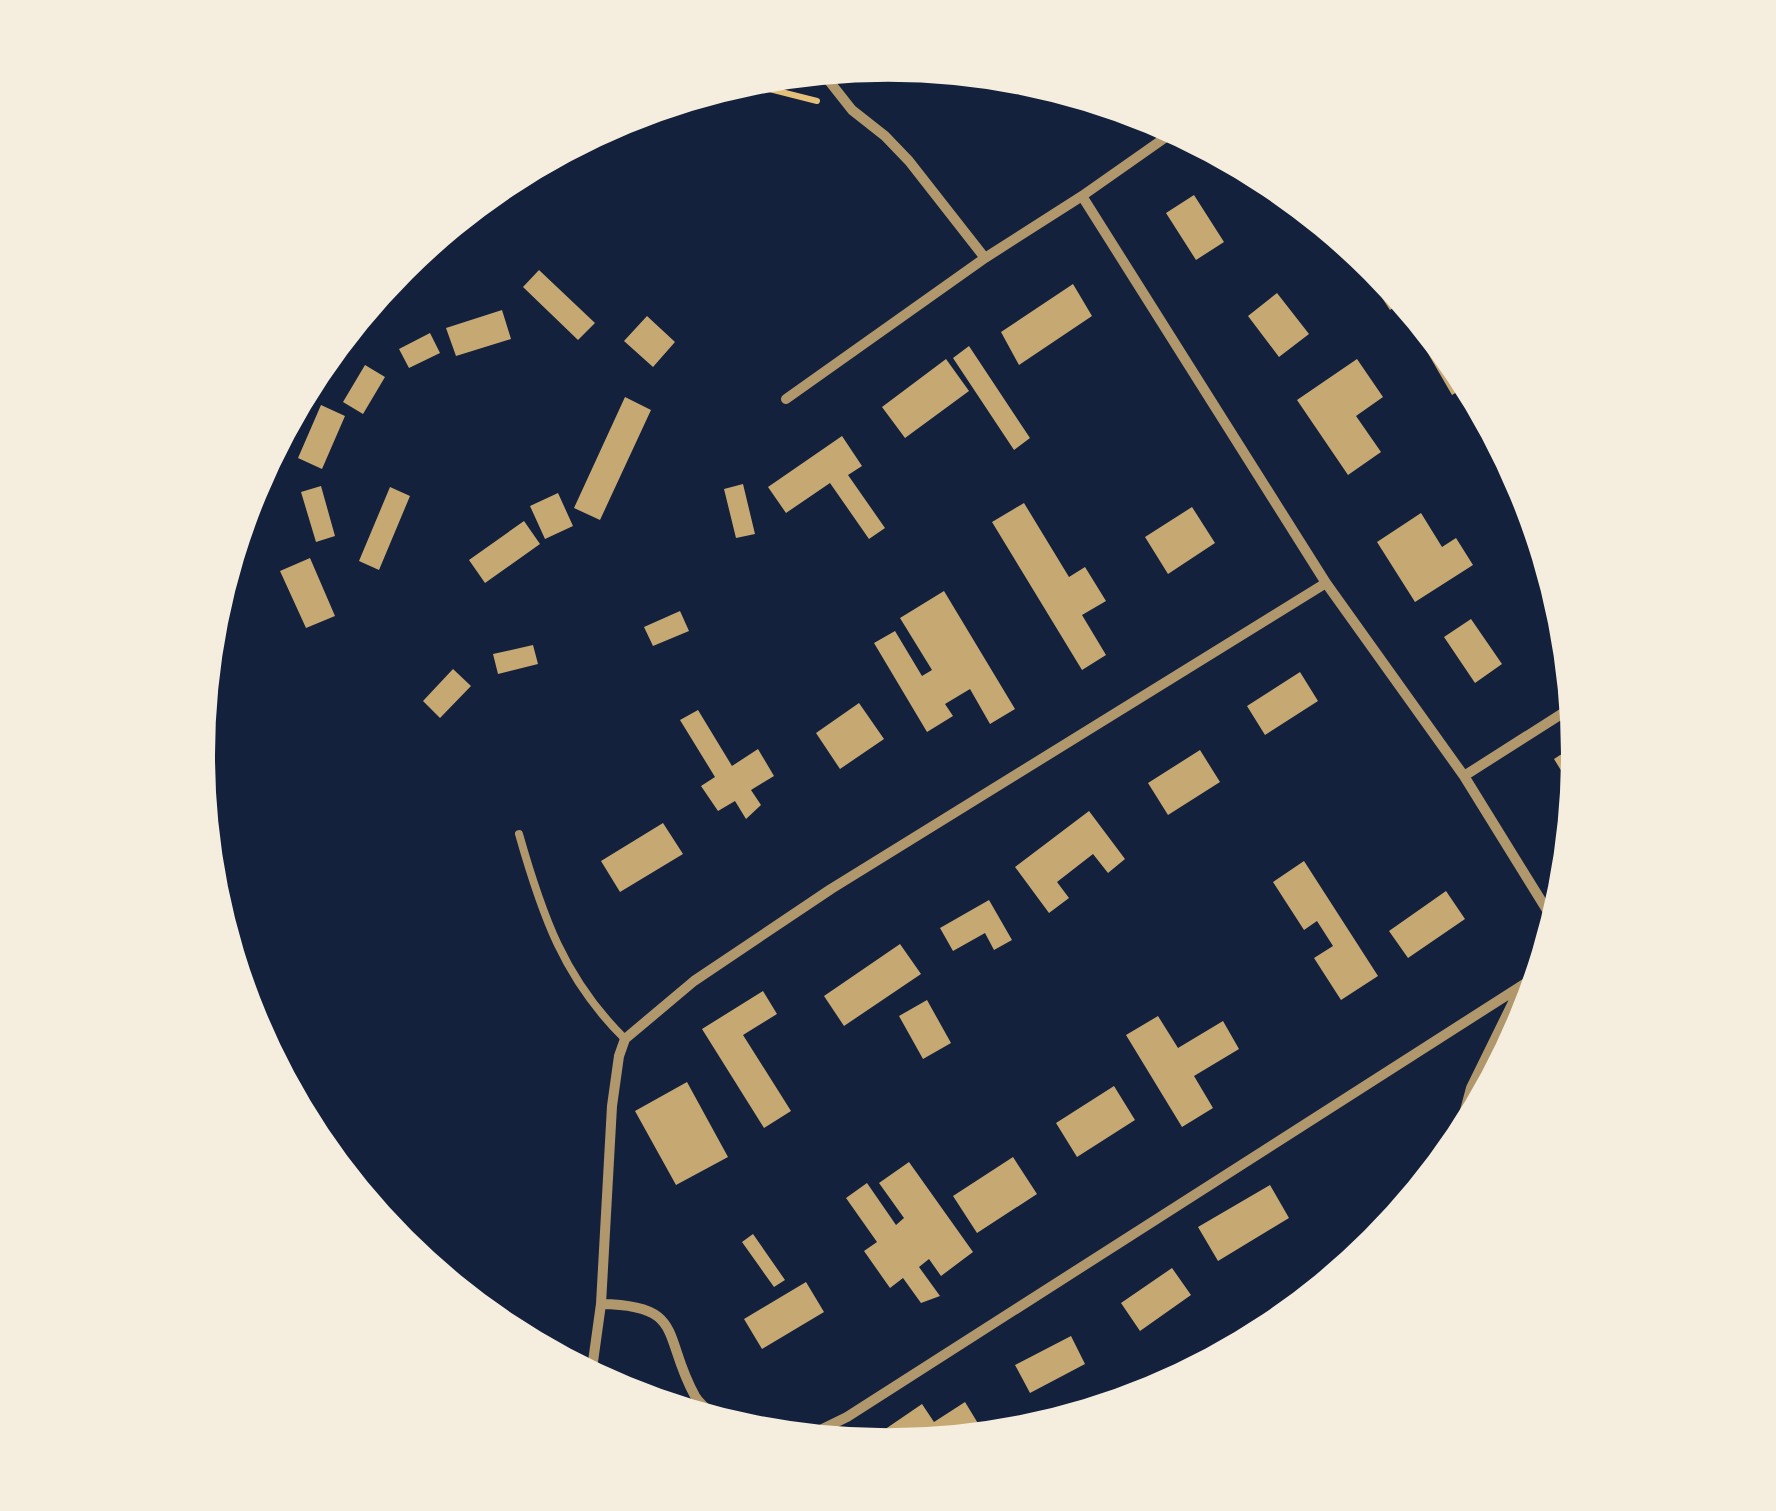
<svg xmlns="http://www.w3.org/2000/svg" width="1776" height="1511" font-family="'PT Sans',sans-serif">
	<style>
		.building { fill: #c6a872 }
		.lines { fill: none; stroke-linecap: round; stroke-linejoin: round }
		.path { stroke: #e5c07b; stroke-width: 6 }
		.service { stroke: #b1986c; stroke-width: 8 }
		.minor { stroke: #b1986c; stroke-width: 10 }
	</style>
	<rect width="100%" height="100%" fill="#14213d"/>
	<path class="building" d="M 1194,195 L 1224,242 L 1196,260 L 1166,213 Z
		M 1346,243 L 1377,268 L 1404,301 L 1390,310 Z
		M 539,270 L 595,323 L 578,340 L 523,287 Z
		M 1073,284 L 1092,316 L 1019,365 L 1001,332 Z
		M 1277,293 L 1309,334 L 1279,357 L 1248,316 Z
		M 502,310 L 511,339 L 456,356 L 446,328 Z
		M 647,316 L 675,342 L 653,367 L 624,341 Z
		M 430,333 L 440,353 L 409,368 L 399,349 Z
		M 1433,337 L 1469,385 L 1452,395 L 1422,343 Z
		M 969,346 L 1030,438 L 1014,450 L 953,358 Z
		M 946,359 L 969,391 L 905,438 L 882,407 Z
		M 1357,359 L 1383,397 L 1356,416 L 1381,452 L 1348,475 L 1297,400 Z
		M 365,365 L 385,377 L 363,414 L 343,402 Z
		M 625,397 L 651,410 L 600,520 L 574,508 Z
		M 321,405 L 345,416 L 322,469 L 298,458 Z
		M 842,436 L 862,466 L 848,475 L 885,528 L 869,539 L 830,483 L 786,513 L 768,487 Z
		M 1500,444 L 1526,492 L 1531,507 L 1527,509 L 1491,450 Z
		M 743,484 L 755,534 L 736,538 L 724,489 Z
		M 321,486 L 335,536 L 316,542 L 301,492 Z
		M 390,487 L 410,496 L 379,570 L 359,561 Z
		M 558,493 L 573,526 L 545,539 L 530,506 Z
		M 1024,503 L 1069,577 L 1085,567 L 1106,601 L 1082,615 L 1106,655 L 1082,670 L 992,522 Z
		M 1192,507 L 1215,543 L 1168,574 L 1145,537 Z
		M 1421,513 L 1442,547 L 1456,538 L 1473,565 L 1415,602 L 1377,542 Z
		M 524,521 L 540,544 L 485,583 L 469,560 Z
		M 310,558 L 335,616 L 306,628 L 280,571 Z
		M 944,591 L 1015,709 L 990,724 L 970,689 L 945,704 L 953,716 L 927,732 L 874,643 L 895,631 L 922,676 L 932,670 L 900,618 Z
		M 680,611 L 689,631 L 653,646 L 644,627 Z
		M 1471,619 L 1502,664 L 1475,683 L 1444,637 Z
		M 533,645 L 538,664 L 498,674 L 493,654 Z
		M 453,669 L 471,686 L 440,718 L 423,701 Z
		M 1300,672 L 1318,701 L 1265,735 L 1247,706 Z
		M 859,703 L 884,739 L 840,769 L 816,733 Z
		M 698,710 L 732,766 L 758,749 L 774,776 L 751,790 L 761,805 L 746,819 L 735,801 L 718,811 L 701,786 L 715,777 L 680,720 Z
		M 1577,744 L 1578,756 L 1575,793 L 1554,759 Z
		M 1200,750 L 1220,782 L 1168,815 L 1148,783 Z
		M 1089,811 L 1125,859 L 1108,873 L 1093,854 L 1057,882 L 1069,898 L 1049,913 L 1015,867 Z
		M 663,823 L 683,854 L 620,892 L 601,861 Z
		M 1304,861 L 1378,976 L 1341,1000 L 1314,958 L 1333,946 L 1317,921 L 1304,930 L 1273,882 Z
		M 1446,891 L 1465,919 L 1408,958 L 1389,931 Z
		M 989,900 L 1012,940 L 994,950 L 985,933 L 953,951 L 940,928 Z
		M 900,944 L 921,974 L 844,1026 L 824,996 Z
		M 763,991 L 777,1014 L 743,1035 L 791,1111 L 764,1128 L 702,1029 Z
		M 927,1000 L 951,1043 L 923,1059 L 899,1016 Z
		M 1158,1016 L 1178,1048 L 1223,1021 L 1239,1049 L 1194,1076 L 1213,1108 L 1182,1127 L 1126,1035 Z
		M 687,1082 L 728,1157 L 676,1185 L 635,1111 Z
		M 1114,1086 L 1135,1120 L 1077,1157 L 1056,1123 Z
		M 1013,1157 L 1037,1194 L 977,1233 L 953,1196 Z
		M 909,1162 L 973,1252 L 941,1276 L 929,1259 L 919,1267 L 940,1296 L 921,1303 L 903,1278 L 890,1288 L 864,1251 L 877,1242 L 846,1198 L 867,1183 L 896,1225 L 904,1218 L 879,1183 Z
		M 1270,1185 L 1289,1218 L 1218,1261 L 1198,1227 Z
		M 753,1234 L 785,1280 L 774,1287 L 742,1242 Z
		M 1172,1268 L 1191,1295 L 1140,1331 L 1121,1303 Z
		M 806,1282 L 824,1312 L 762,1349 L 744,1319 Z
		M 1302,1294 L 1306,1301 L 1267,1332 L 1260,1320 Z
		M 1071,1336 L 1085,1364 L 1030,1393 L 1015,1365 Z
		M 965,1402 L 979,1425 L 956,1439 L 890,1446 L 881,1432 L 922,1404 L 934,1422 Z"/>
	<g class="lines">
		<path class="path" d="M 742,82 L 817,101"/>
		<path class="service" d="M 519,834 C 542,915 564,979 625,1039"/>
		<path class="minor" d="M 822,72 L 852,110 L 885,136 L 909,161 L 985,258
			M 1082,196 L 1326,583 L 1464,776 L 1555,923
			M 786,399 L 985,258 L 1082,196 L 1176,130
			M 1464,776 L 1574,706
			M 1455,1148 L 1471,1088 L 1521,986
			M 601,1304 C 686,1305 662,1337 695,1396 C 701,1406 714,1415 723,1424
			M 591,1376 L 601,1304 L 612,1106 L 619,1056 L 625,1039 L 694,981 L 831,889 L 1326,583
			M 804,1438 L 847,1417 L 1540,974"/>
	</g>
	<path d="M0 0H1776V1511H0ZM215 755a673 673 0 1 1 1346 0a673 673 0 1 1-1346 0Z" fill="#f5edde" fill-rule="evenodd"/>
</svg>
